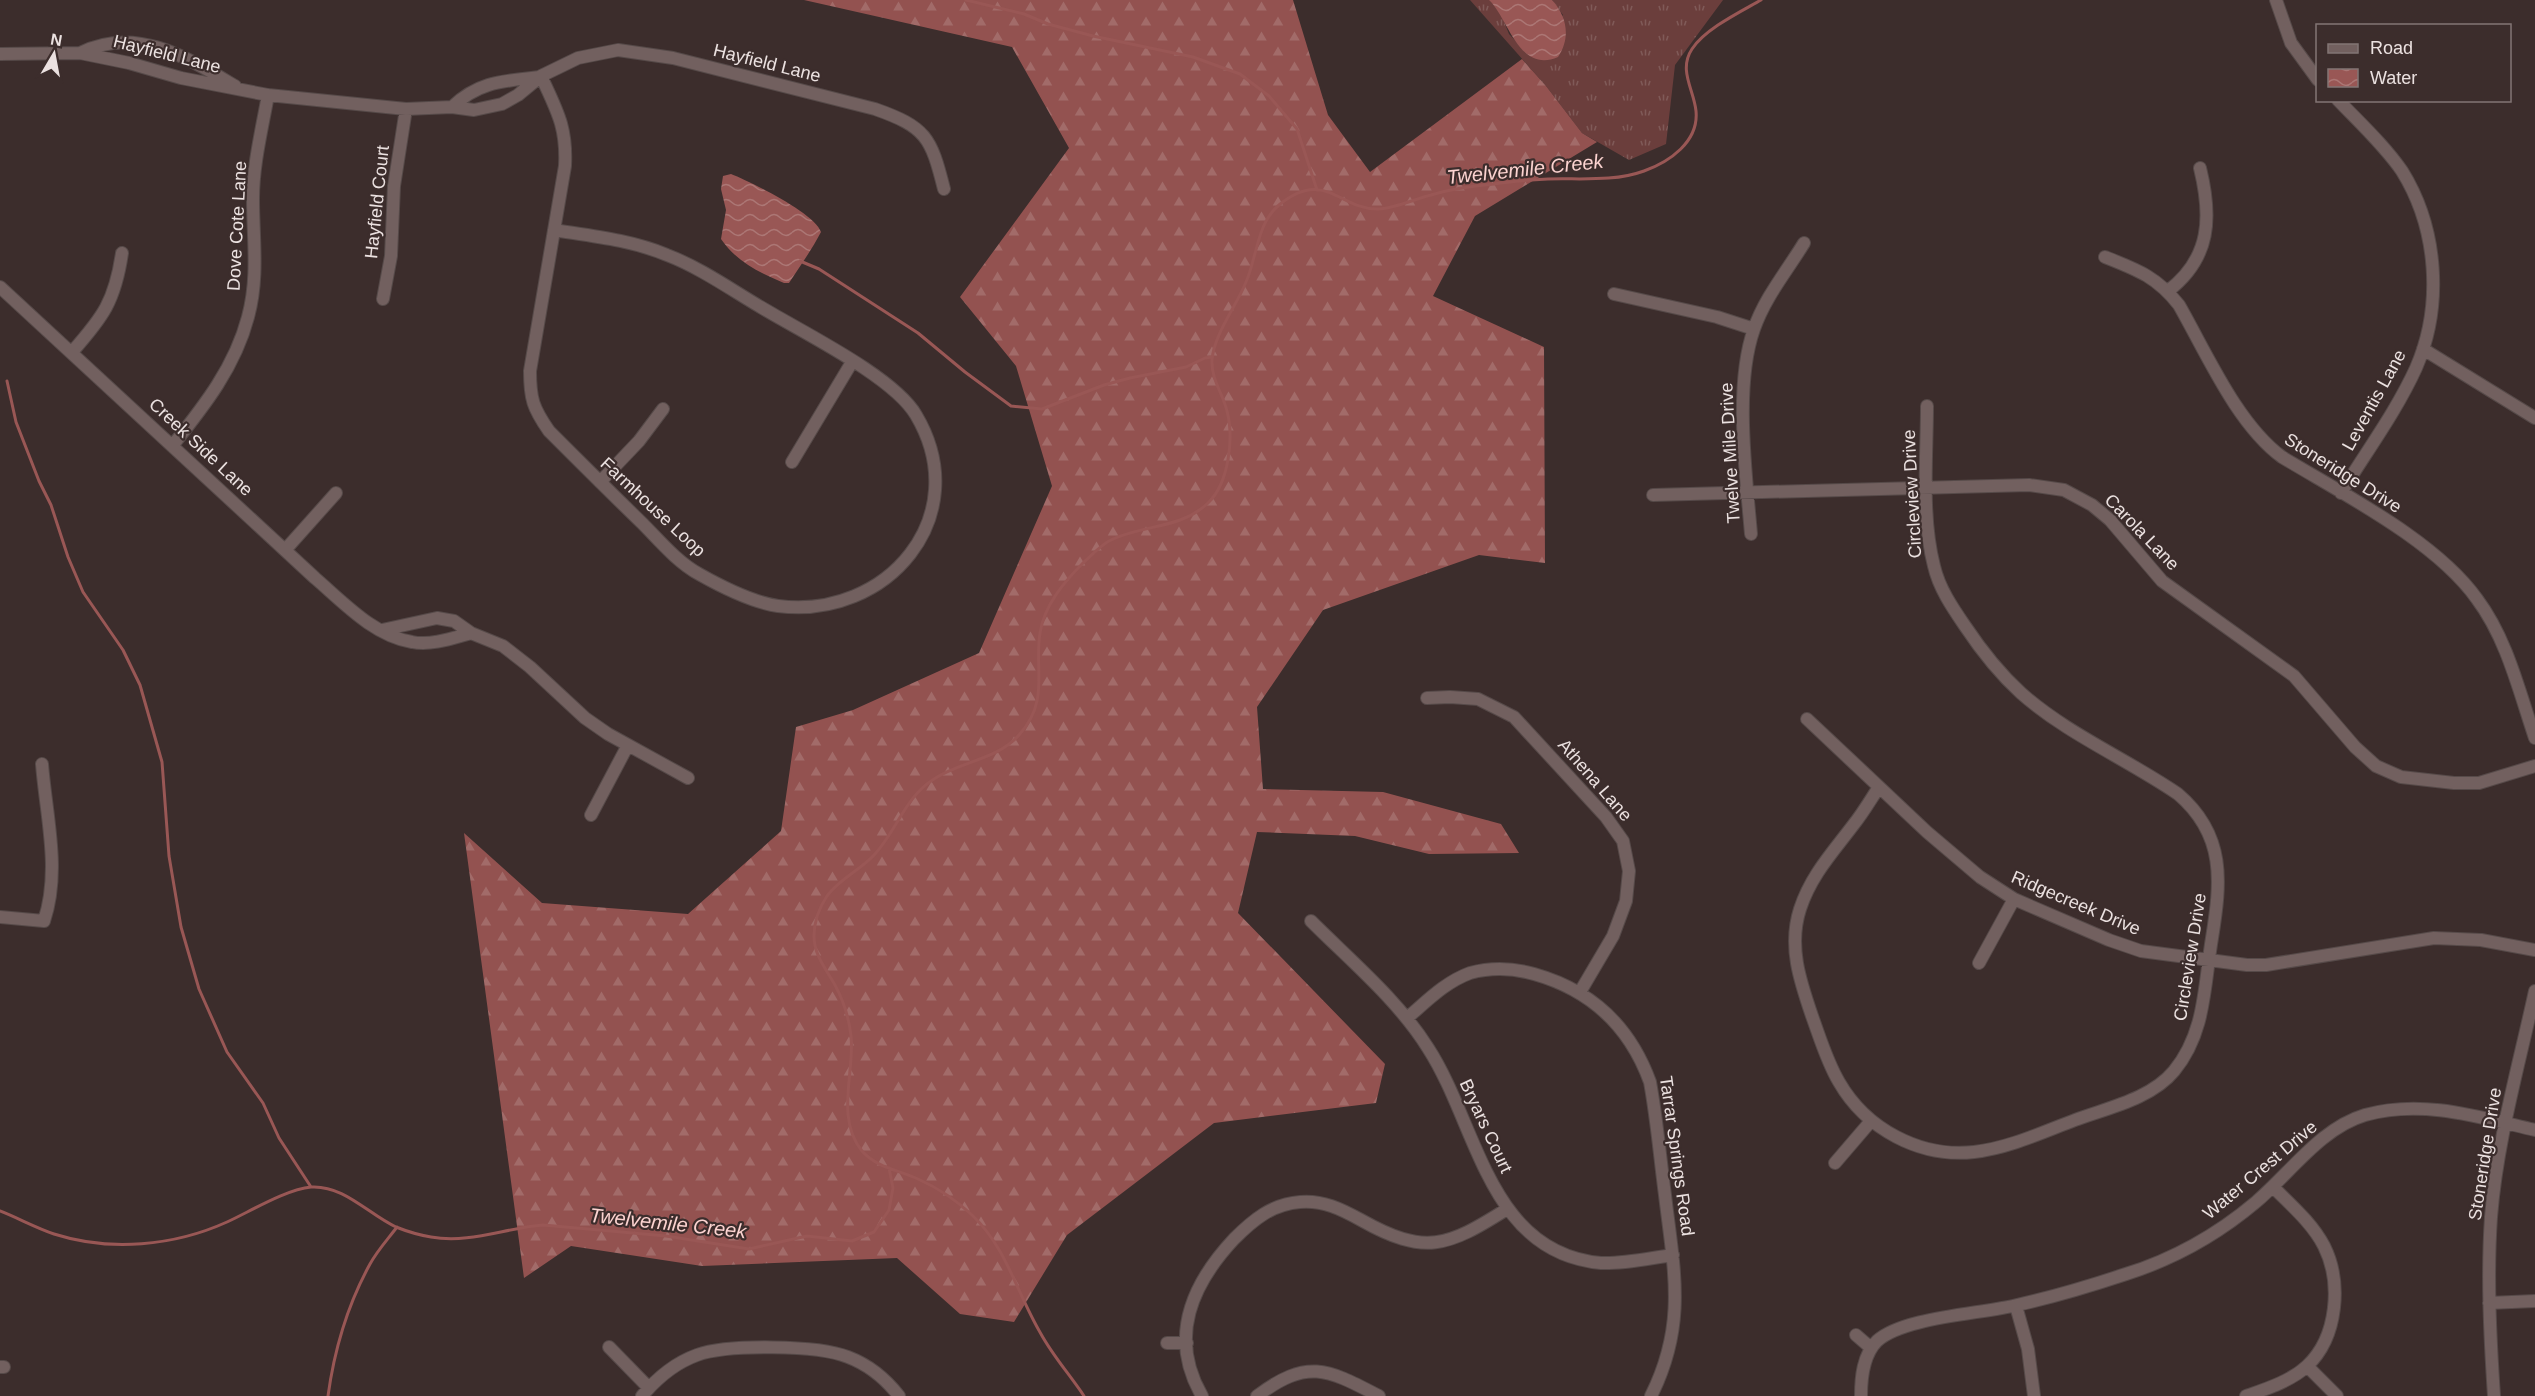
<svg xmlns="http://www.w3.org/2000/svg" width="2535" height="1396" font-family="Arial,sans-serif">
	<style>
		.grass { fill: url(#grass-tufts) }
		.forest { fill: url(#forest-firs) }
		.water { fill: url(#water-waves) }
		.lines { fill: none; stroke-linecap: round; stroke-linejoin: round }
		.stream { stroke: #995755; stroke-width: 3 }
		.minor-casing { stroke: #564a49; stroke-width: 14 }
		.minor { stroke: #72605f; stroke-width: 12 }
		.labels { text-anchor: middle; stroke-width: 4.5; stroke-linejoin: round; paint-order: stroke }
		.street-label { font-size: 18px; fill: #ebe1e0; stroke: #3c2d2c }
		.water-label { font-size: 20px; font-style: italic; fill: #fcd3d0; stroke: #3c2d2c }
	</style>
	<defs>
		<pattern id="grass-tufts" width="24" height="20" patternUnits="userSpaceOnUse" patternTransform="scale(1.5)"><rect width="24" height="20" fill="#6b3e3c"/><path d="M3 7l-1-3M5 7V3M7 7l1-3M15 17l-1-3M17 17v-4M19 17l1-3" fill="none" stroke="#805a58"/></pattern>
		<pattern id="forest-firs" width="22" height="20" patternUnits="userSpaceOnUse" patternTransform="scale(1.5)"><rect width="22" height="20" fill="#935250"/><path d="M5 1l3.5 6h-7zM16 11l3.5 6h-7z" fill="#a26b69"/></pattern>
		<pattern id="water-waves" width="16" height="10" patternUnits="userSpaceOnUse" patternTransform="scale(1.5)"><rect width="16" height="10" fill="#995755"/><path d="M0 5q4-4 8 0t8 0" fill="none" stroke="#ac7775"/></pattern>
	</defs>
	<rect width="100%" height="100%" fill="#3c2d2c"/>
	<path class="grass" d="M 1470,0 L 1490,0 L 1499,9 L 1509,34 L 1525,51 L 1563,15 L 1552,0 L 1723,0 L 1675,65 L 1666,144 L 1629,160 L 1582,133 L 1546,86 Z"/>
	<path class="forest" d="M 804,0 L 1293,0 L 1328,115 L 1370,172 L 1522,59 L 1546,86 L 1582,133 L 1597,142 L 1475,216 L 1433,296 L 1544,347 L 1545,563 L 1479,555 L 1323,610 L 1257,707 L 1263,789 L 1383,792 L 1501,824 L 1519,853 L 1429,854 L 1355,836 L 1257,832 L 1238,913 L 1385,1064 L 1376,1103 L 1214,1123 L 1067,1235 L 1014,1322 L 960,1314 L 897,1258 L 702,1266 L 571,1246 L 524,1278 L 464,833 L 542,903 L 688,914 L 781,831 L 796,727 L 853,710 L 979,653 L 1052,486 L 1016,366 L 960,297 L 1069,148 L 1012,47 Z"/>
	<path class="water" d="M 1489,0 L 1552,0 C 1567,16 1571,38 1558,57 C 1518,74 1508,17 1489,0 Z
		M 731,174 C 751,182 815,213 821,232 C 811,251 800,266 789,283 L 784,283 C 758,272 737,262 721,239 L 726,210 L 721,189 L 723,176 Z"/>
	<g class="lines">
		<path class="stream" d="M 966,0 L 1024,14 L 1048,24 L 1093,36 L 1193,57 L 1240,74 L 1269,96 L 1297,129 L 1317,190
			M 800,261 L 819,269 L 918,333 L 965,372 L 1011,406 L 1042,409 L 1104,385 L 1130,378 L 1186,367 L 1205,358 L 1212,357
			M 7,381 L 16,422 L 39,481 L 51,505 L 68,557 L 83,592 L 123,650 L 140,685 L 162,762 L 169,856 L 181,927 L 199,989 L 227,1052 L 263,1103 L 279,1138 L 311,1187
			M 0,1211 C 18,1218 36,1228 54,1234 C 110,1252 174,1246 227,1222 C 249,1212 287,1189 311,1187 C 344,1185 368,1214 396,1227 C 406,1231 419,1235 431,1237 C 469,1244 505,1228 543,1225 L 666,1236 L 749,1249 L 807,1236 L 852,1241 L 874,1232 L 889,1210 L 893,1188 L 889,1168
			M 328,1396 C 334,1352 348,1304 370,1264 C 377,1251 388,1239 397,1227
			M 1084,1396 C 1070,1375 1053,1356 1041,1334 C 1017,1294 1007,1248 972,1215 C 956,1200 938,1188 918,1179 C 899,1170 877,1168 862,1151 C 835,1118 855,1072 851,1036 C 849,1018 843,1000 835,985 C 826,969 814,955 814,936 C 814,922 819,908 827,896 C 840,878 861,870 875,854 C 897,830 905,797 934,779 C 961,761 997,760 1019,735 C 1050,701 1034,670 1040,633 C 1044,605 1065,581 1084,562 C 1092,555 1100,546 1109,541 C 1141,524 1180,530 1208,503 C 1229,483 1234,438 1227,411 C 1223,394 1211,379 1212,360 C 1214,334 1236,307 1246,282 C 1257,257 1257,223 1279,205 C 1325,167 1341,211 1379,209 C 1396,208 1415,199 1431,195 C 1451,189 1473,186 1494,184 C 1512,181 1530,180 1548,179 C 1579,178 1614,182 1644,171 C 1669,162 1699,142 1696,111 C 1694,90 1678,70 1692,49 C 1705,29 1740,12 1761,0"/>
		<defs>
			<path id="minor" d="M 2276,0 L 2291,43 L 2318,80
				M 80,53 C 136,25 188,58 235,86
				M 0,54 L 80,53 L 129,63 L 181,78 L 268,95 L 406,109 L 452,107 L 474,110 L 502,104 L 518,95 L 541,76 L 578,58 L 618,50 L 673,58 L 875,109 C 926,127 931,137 944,189
				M 541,76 C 557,111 567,127 565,166 L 530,371 C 530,399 533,408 549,431 C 580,462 611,493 642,523 C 659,540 677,562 699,574 C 722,587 751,602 778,606 C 887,620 976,516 916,415 C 894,377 804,333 764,309 C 733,291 701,268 667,255 C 631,240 592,236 554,230
				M 2338,100 C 2360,123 2384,145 2402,171 C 2438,229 2443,306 2416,368 C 2396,412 2366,452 2341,493
				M 452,107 C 479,81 504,81 540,77
				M 2105,257 C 2138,270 2157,277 2179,305 C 2207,354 2237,424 2282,457 C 2343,494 2436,541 2477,599 C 2507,639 2519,691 2535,738
				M 0,287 L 315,578 C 343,602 374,636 412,642 C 431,646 453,638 471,633
				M 2168,291 C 2211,258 2212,217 2200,168
				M 1614,294 L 1717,317 L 1754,329
				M 383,299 L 391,256 L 394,186 L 406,109
				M 2423,349 L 2535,418
				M 72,352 C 103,317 115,301 122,253
				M 173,445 C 204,406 235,367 248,317 C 259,277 253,239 253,199 C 253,164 262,129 268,95
				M 792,462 L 852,362
				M 600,482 L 639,441 L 663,409
				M 1653,495 L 2029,485 L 2064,490 L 2092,505 L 2110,520 L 2162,581 L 2294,676 L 2355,747 L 2376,766 L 2401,777 L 2454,783 L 2479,783 L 2535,766
				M 1751,534 C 1746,474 1734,385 1754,329 C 1765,297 1787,271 1804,243
				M 286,549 L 336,493
				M 382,630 L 437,618 L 454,621 L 471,633 L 503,646 L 530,667 L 585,718 L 608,734 L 688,778
				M 1427,698 L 1450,697 L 1478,699 L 1514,717 L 1606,817 L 1623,841 L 1629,871 L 1626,901 L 1613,936 L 1580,992
				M 1807,719 L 1927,832 L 1980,877 L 2014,899 L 2109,940 L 2141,951 L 2247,965 L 2266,965 L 2434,938 L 2481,940 L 2535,950
				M 1879,787 C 1871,799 1863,813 1854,824 C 1833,852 1811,875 1800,909 C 1788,946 1800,981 1812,1016 C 1820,1038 1827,1062 1839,1082 C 1866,1129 1920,1158 1974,1152 C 2009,1148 2043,1132 2075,1120 C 2107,1108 2151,1099 2174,1071 C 2206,1032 2204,985 2212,938 C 2221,882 2226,835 2178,794 C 2127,759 2067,734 2021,693 C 1999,673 1981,650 1965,626 C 1952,607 1939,588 1934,566 C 1921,516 1927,456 1927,406
				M 591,815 L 628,745
				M 0,917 L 44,921 C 61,870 46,816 42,764
				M 1311,921 C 1351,961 1398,1000 1428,1048 C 1478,1125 1488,1253 1601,1263 C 1624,1264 1650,1258 1673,1255
				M 1979,963 L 2014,899
				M 1407,1018 C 1426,1002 1445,982 1470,973 C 1492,967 1513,968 1534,974 C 1591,990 1630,1027 1650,1082 C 1657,1120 1660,1158 1665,1195 C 1674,1271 1687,1324 1651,1396
				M 1835,1163 L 1871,1121
				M 2489,1303 L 2535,1301
				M 2016,1306 L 2028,1349 L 2034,1396
				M 1856,1335 L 1871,1348
				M 1167,1343 L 1187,1343
				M 609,1347 L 649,1388
				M 2307,1366 L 2337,1396
				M 0,1367 L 4,1367
				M 642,1396 C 657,1378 675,1363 697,1355 C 728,1344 818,1345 848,1357 C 869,1365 885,1378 899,1396
				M 1202,1396 C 1168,1337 1192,1284 1234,1239 C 1253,1220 1272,1204 1300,1202 C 1323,1200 1341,1209 1361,1220 C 1425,1256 1447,1247 1507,1209
				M 1257,1396 C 1308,1358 1327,1369 1379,1396
				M 1861,1396 C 1861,1377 1863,1355 1877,1341 C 1903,1317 1981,1314 2017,1305 C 2053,1297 2090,1286 2126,1274 C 2174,1259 2218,1234 2256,1202 C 2290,1173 2321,1128 2365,1115 C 2422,1099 2479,1117 2535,1130
				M 2246,1396 C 2266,1389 2291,1381 2307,1366 C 2338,1337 2342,1282 2324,1246 C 2312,1223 2291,1205 2273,1187
				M 2494,1396 C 2490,1336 2487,1276 2491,1217 C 2497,1141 2519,1065 2535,991"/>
		</defs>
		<use href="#minor" class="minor-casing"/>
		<use href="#minor" class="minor"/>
	</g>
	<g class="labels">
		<g class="street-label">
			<text transform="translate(167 54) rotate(14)" y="6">Hayfield Lane</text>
			<text transform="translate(767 63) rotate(14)" y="6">Hayfield Lane</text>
			<text transform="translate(377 202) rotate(-84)" y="6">Hayfield Court</text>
			<text transform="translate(237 226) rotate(-87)" y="6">Dove Cote Lane</text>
			<text transform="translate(2374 400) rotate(-61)" y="6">Leventis Lane</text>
			<text transform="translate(201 447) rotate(43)" y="6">Creek Side Lane</text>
			<text transform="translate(1730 453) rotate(-93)" y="6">Twelve Mile Drive</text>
			<text transform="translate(2343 473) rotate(32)" y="6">Stoneridge Drive</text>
			<text transform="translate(1912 494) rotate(-93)" y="6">Circleview Drive</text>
			<text transform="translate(653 507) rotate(43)" y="6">Farmhouse Loop</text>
			<text transform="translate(2142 532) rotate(46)" y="6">Carola Lane</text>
			<text transform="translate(1595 780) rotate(49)" y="6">Athena Lane</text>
			<text transform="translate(2076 903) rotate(23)" y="6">Ridgecreek Drive</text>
			<text transform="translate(2190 957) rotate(-81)" y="6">Circleview Drive</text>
			<text transform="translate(1486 1126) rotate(65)" y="6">Bryars Court</text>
			<text transform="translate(2485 1154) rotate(-81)" y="6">Stoneridge Drive</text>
			<text transform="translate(1677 1156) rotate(82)" y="6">Tarrar Springs Road</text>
			<text transform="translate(2260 1170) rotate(-40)" y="6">Water Crest Drive</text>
		</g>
		<g class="water-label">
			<text transform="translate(1525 169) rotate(-6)" y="7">Twelvemile Creek</text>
			<text transform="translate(668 1223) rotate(6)" y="7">Twelvemile Creek</text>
		</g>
	</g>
	<rect x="2316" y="24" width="195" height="78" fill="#3c2d2c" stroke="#827574" stroke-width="1.5"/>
	<rect x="2328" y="44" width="30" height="9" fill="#72605f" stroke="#827574" stroke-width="1.5"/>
	<text x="2370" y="54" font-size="18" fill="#ebe1e0">Road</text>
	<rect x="2328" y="69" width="30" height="18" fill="url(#water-waves)" stroke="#827574" stroke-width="1.5"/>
	<text x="2370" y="84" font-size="18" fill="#ebe1e0">Water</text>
	<g transform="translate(54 54) rotate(10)" stroke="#3c2d2c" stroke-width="4.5" paint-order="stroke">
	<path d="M0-4.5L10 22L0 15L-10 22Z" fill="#ebe1e0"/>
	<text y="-9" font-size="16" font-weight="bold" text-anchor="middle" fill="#ebe1e0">N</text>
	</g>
</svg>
